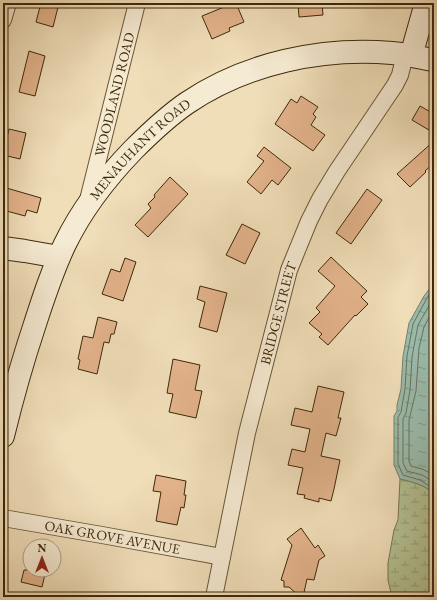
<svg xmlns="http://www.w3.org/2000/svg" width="437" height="600" font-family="'EB Garamond',serif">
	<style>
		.wetland { fill: url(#wetland-marsh); stroke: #79764e }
		.water { fill: url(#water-ripples); stroke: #75816b }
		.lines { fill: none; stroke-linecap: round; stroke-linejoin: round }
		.shore { stroke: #6c725b; stroke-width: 1 }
		.building { fill: #e3b38b; stroke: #3e2909 }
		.street-casing { stroke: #6a5635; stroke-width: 18 }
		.secondary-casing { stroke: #3e2909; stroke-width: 24 }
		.street { stroke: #f5ead2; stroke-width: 16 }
		.secondary { stroke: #f5ead2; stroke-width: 22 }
		.labels { text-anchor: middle; stroke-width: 4; stroke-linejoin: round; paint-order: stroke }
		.street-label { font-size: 14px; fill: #3e2909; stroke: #f5ead2 }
	</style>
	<defs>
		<pattern id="wetland-marsh" width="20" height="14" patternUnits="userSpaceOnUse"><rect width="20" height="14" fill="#b4c294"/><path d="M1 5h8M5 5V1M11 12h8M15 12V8" fill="none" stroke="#949e77"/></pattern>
		<pattern id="water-ripples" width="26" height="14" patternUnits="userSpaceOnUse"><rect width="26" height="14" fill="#9abcad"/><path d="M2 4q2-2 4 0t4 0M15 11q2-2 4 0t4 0" fill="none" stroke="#7f998b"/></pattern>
	</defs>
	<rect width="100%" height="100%" fill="#f0deb9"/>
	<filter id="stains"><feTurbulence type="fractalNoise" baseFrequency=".005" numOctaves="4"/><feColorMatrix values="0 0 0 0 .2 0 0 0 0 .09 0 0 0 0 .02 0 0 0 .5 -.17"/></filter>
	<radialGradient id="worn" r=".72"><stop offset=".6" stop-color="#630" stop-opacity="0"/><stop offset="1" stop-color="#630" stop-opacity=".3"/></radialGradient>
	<path class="wetland" d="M 400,479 C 413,482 425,485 434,494 L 434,597 L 392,597 L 388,580 L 388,563 L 394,530 L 398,520 Z"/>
	<path class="water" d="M 434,283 L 434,494 C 425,485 413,482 400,479 L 394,465 L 394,416 L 397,411 L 397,405 L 401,389 L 403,356 L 409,323 L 424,296 Z"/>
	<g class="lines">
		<path class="shore" d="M 434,288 L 427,298 L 413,324 L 407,356 L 405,389 L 401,412 L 398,417 L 398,464 L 403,475 L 420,480 L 434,489
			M 434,297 L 418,325 L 412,357 L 410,390 L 406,413 L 403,419 L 403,463 L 407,471 L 422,475 L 434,482
			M 434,308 L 424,327 L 419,348 L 416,391 L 409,420 L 409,461 L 411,466 L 422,469 L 434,475"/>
	</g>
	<path class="building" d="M 41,3 L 59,3 L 53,27 L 36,22 Z
		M 234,3 L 236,3 L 244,22 L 229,28 L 230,31 L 212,39 L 202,16 Z
		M 298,3 L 322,3 L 323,15 L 299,17 Z
		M 29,51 L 45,56 L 35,96 L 19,92 Z
		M 301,96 L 318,107 L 313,114 L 316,117 L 311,125 L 325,135 L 313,151 L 275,124 L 291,99 L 297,103 Z
		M 420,106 L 434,114 L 434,133 L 412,120 Z
		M 9,129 L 26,133 L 20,159 L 3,155 Z
		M 434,141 L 434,163 L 425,171 L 426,172 L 410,187 L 397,174 Z
		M 264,147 L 291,168 L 278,185 L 272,180 L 261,194 L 247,182 L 264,161 L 257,156 Z
		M 170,177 L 188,194 L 148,237 L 135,225 L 151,208 L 148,204 L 155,197 L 154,195 Z
		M 3,187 L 41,198 L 37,213 L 27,210 L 25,216 L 3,210 Z
		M 367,189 L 382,200 L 351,244 L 336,233 Z
		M 242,224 L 260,233 L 245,264 L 226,255 Z
		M 331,257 L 367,291 L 361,297 L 368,304 L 356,316 L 355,315 L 328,345 L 319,337 L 322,334 L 309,323 L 320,312 L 316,308 L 335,286 L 318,271 Z
		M 125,258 L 136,262 L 123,301 L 102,294 L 111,269 L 120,272 Z
		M 200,286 L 227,293 L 217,332 L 199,327 L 205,302 L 197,299 Z
		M 98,317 L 117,322 L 114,334 L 111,334 L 109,343 L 104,342 L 97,374 L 78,369 L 80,360 L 78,359 L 83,336 L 93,338 Z
		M 173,359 L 200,365 L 195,390 L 202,391 L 196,418 L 169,412 L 173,394 L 167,393 Z
		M 318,386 L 344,392 L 338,418 L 341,418 L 336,436 L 326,433 L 321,456 L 340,460 L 334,489 L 331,501 L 319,498 L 319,502 L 304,498 L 305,495 L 297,494 L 303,468 L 288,465 L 292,449 L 305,452 L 310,429 L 291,425 L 295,408 L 312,412 Z
		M 156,475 L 186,481 L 184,495 L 186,495 L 184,508 L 181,507 L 177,525 L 156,521 L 161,492 L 153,491 Z
		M 301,528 L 315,548 L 318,545 L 325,556 L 319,560 L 314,580 L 307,579 L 303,597 L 300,597 L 289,587 L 284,587 L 284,581 L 281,580 L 292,545 L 287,539 Z
		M 24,570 L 46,570 L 42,587 L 21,582 Z"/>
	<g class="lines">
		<defs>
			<g id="street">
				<path d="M 3,20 L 8,3"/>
				<path id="s1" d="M 88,200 L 137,3"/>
				<path id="s2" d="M 3,518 L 102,535 L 222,557"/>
				<path id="s3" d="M 214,597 L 247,433 L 289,270 L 309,221 L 320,199 L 337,171 L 395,85 L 400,75 L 405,55"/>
			</g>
			<g id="secondary">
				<path d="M 411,56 L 426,3"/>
				<path d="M 3,248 L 25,251 L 59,257"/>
				<path id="s4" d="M 3,436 C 12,399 22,363 34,327 C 43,299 52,271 65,244 C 82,209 106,178 133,150 C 150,133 168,116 187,103 C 246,63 322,47 392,53 C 406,54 420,58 434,60"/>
			</g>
		</defs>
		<use href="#street" class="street-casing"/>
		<use href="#secondary" class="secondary-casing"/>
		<use href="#street" class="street"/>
		<use href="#secondary" class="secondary"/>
	</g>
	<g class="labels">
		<g class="street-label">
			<text dy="5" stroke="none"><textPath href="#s1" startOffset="109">WOODLAND ROAD</textPath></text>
			<text dy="5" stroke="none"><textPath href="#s4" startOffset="324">MENAUHANT ROAD</textPath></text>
			<text dy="5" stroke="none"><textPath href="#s3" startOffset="291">BRIDGE STREET</textPath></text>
			<text dy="5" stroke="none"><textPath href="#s2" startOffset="111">OAK GROVE AVENUE</textPath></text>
		</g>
	</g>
	<rect width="437" height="600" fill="none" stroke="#f0deb9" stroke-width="16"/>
	<rect x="4" y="4" width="429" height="592" fill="none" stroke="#3e2909" stroke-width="2"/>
	<rect x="8" y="8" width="421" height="584" fill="none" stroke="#3e2909"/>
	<g transform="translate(42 558)"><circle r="19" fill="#f5ead2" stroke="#ac9d82"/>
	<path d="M0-3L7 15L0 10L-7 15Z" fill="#8f2418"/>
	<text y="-6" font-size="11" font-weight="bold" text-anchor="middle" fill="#3e2909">N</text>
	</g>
	<rect width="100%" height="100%" filter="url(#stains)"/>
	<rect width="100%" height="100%" fill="url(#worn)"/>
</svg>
